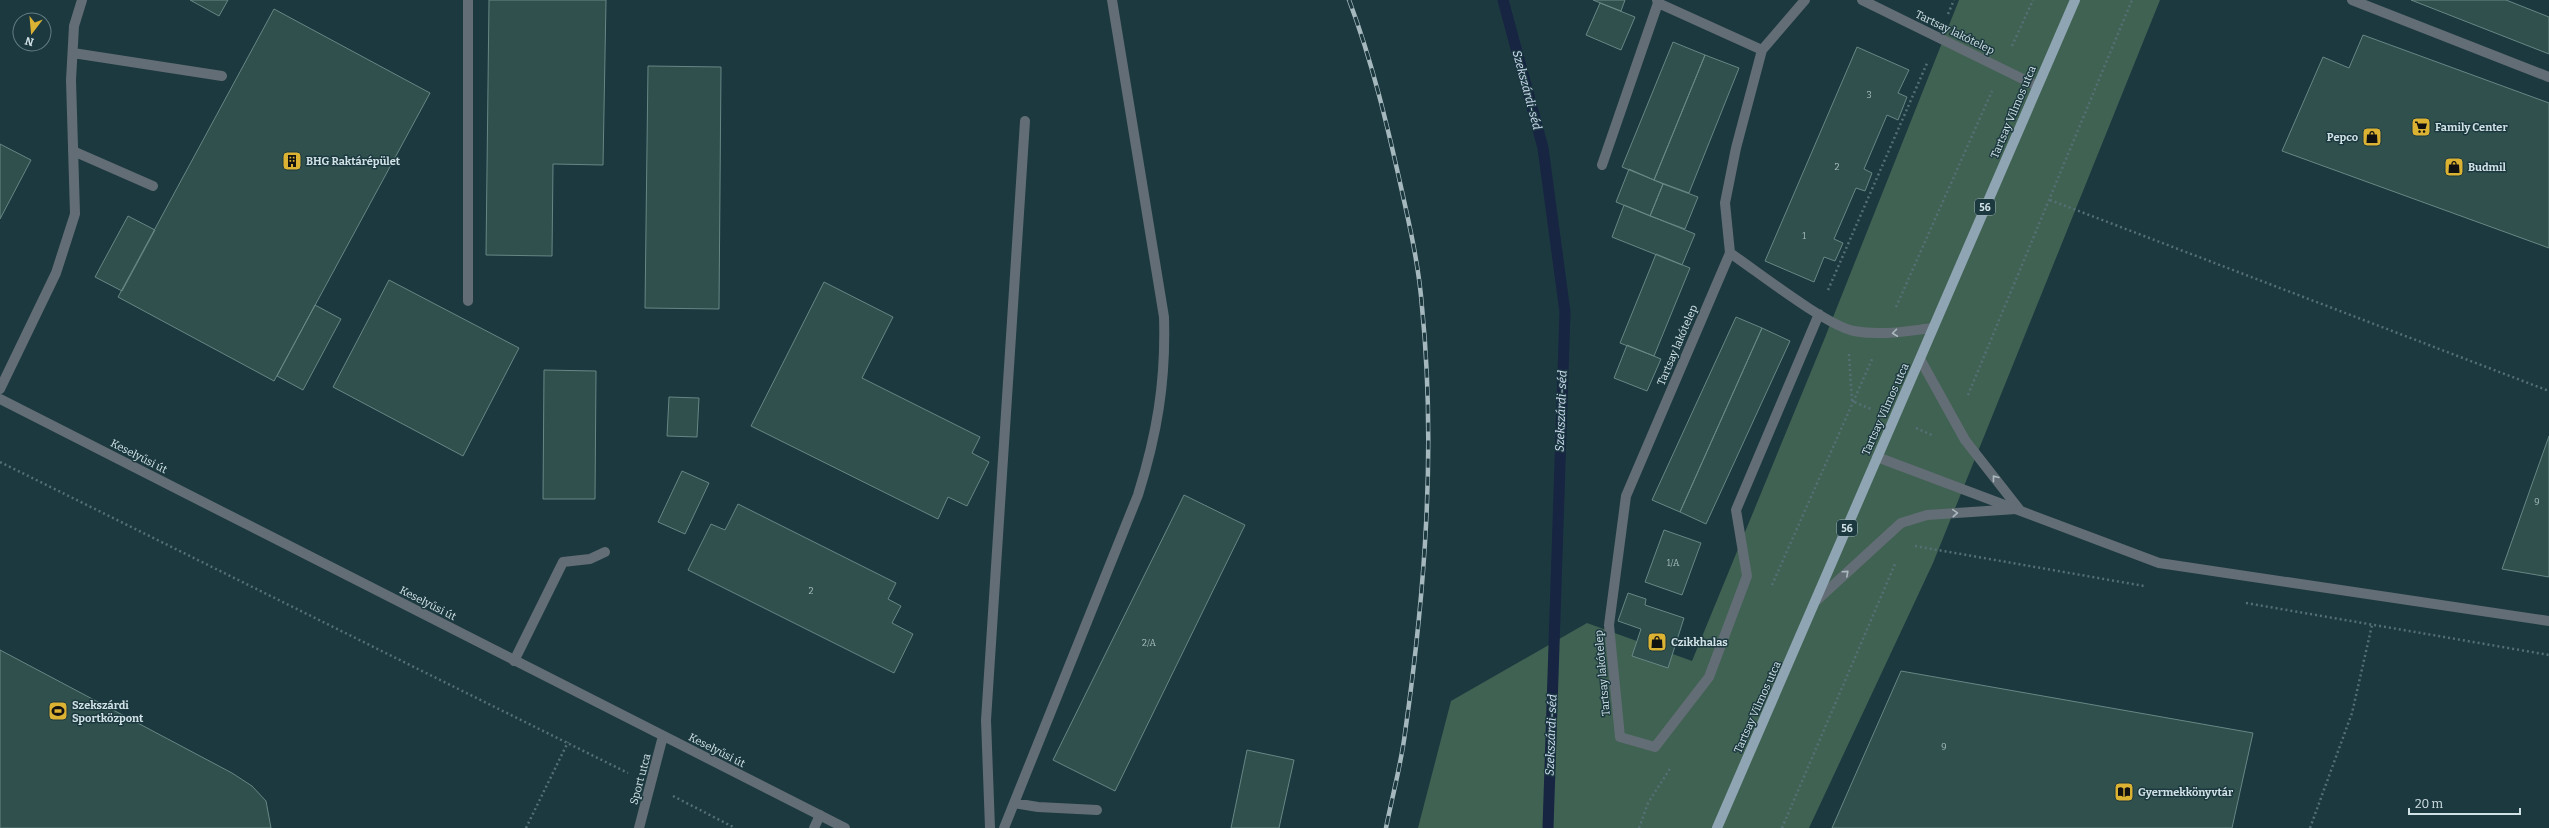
<svg xmlns="http://www.w3.org/2000/svg" width="2549" height="828" font-family="Bitter,serif">
	<style>
		.green { fill: #406252 }
		.lines { fill: none; stroke-linecap: round; stroke-linejoin: round }
		.stream { stroke: #172442; stroke-width: 11 }
		.building { fill: #30504d; stroke: #668784 }
		.path { stroke: #556f75; stroke-width: 2.5; stroke-dasharray: 2 3; stroke-linecap: butt }
		.lane { stroke: #636d75; stroke-width: 10 }
		.street { stroke: #636d75; stroke-width: 10 }
		.primary { stroke: #90a5b4; stroke-width: 10 }
		.rail-casing { stroke: #a4b8bd; stroke-width: 4.5 }
		.rail { stroke: #1c3940; stroke-width: 3; stroke-dasharray: 9; stroke-linecap: butt }
		.oneway { stroke: #aab9be }
		.labels { text-anchor: middle; stroke-width: 3; stroke-linejoin: round; paint-order: stroke }
		.number-label { font-size: 9px; fill: #a9bec0 }
		.shield { fill: #1c3940; stroke: #9bafb4; stroke-width: 1 }
		.shield-label { font-size: 10px; font-weight: bold; fill: #d1e2e6 }
		.street-label { font-size: 11px; fill: #d1e2e6; stroke: #1c3940 }
		.poi-label { font-size: 11px; font-weight: bold; fill: #d1e2e6; stroke: #1c3940; text-anchor: start }
		.water-label { font-size: 12px; font-style: italic; fill: #d8e4fc; stroke: #1c3940 }
	</style>
	<rect width="100%" height="100%" fill="#1c3940"/>
	<path class="green" d="M 1959,0 L 2160,0 L 1933,563 L 1809,828 L 1418,828 L 1451,701 L 1587,623 L 1692,661 L 1824,340 Z"/>
	<g class="lines">
		<path class="stream" d="M 1503,0 L 1543,148 L 1565,312 L 1548,828"/>
	</g>
	<path class="building" d="M 190,0 L 228,0 L 219,16 Z
		M 489,0 L 606,0 L 603,165 L 553,164 L 552,256 L 486,255 Z
		M 1593,0 L 1625,0 L 1621,11 Z
		M 2411,0 L 2506,0 L 2549,17 L 2549,54 Z
		M 1600,3 L 1635,17 L 1621,50 L 1586,35 Z
		M 274,9 L 430,93 L 274,381 L 118,297 Z
		M 2363,35 L 2549,103 L 2549,248 L 2282,151 L 2323,57 L 2349,68 Z
		M 1673,42 L 1705,55 L 1654,180 L 1622,167 Z
		M 1857,47 L 1909,70 L 1898,93 L 1907,97 L 1898,120 L 1887,115 L 1864,169 L 1872,173 L 1865,191 L 1856,188 L 1834,239 L 1843,243 L 1835,261 L 1824,257 L 1814,282 L 1765,261 Z
		M 1705,55 L 1739,68 L 1689,193 L 1654,180 Z
		M 648,66 L 721,67 L 719,309 L 645,308 Z
		M 0,144 L 31,160 L 0,219 Z
		M 1629,169 L 1663,184 L 1650,216 L 1616,202 Z
		M 1663,184 L 1698,197 L 1685,229 L 1650,216 Z
		M 1624,205 L 1695,234 L 1682,265 L 1612,237 Z
		M 128,216 L 155,230 L 122,291 L 95,277 Z
		M 1656,254 L 1690,268 L 1654,356 L 1620,343 Z
		M 389,280 L 519,348 L 463,456 L 333,387 Z
		M 824,282 L 893,317 L 862,378 L 980,437 L 972,453 L 989,462 L 967,506 L 948,497 L 938,519 L 751,426 Z
		M 315,305 L 341,319 L 303,390 L 277,376 Z
		M 1736,317 L 1762,328 L 1680,512 L 1652,500 Z
		M 1762,328 L 1790,341 L 1706,524 L 1680,512 Z
		M 1627,345 L 1661,359 L 1647,391 L 1614,378 Z
		M 544,370 L 596,371 L 595,499 L 543,499 Z
		M 669,397 L 699,398 L 697,437 L 667,436 Z
		M 2549,436 L 2549,577 L 2502,569 Z
		M 682,471 L 709,483 L 685,534 L 658,522 Z
		M 1184,495 L 1245,525 L 1115,791 L 1053,760 Z
		M 738,504 L 896,583 L 888,599 L 901,606 L 892,623 L 913,634 L 894,673 L 688,570 L 711,524 L 725,530 Z
		M 1664,530 L 1701,543 L 1682,595 L 1645,582 Z
		M 1628,593 L 1646,599 L 1645,605 L 1684,618 L 1668,668 L 1632,656 L 1641,629 L 1618,621 Z
		M 0,650 L 232,773 L 252,786 L 266,801 L 271,828 L 0,828 Z
		M 1901,671 L 2253,733 L 2232,828 L 1832,828 Z
		M 1247,750 L 1294,760 L 1279,828 L 1231,828 Z"/>
	<g class="lines">
		<path class="path" d="M 1948,14 L 1954,0
			M 2012,46 L 2033,0
			M 2050,200 L 2549,391
			M 1828,290 L 1928,61
			M 1896,307 L 1992,91
			M 1849,354 L 1852,401 L 1871,409
			M 1968,395 L 2132,0
			M 1916,428 L 1934,436
			M 0,462 L 628,773
			M 1915,546 L 2144,586
			M 1772,585 L 1873,357
			M 2246,603 L 2549,655
			M 673,796 L 735,828
			M 526,828 L 568,742
			M 1639,828 L 1648,803 L 1671,767
			M 1782,828 L 1895,564
			M 2310,828 L 2352,713 L 2372,625"/>
		<path class="lane" d="M 468,0 L 468,301
			M 1657,0 L 1658,3 L 1762,50
			M 1805,0 L 1762,50 L 1736,148 L 1725,203 L 1730,253 L 1626,496 L 1609,625 L 1620,737 L 1655,747 L 1709,677 L 1747,576 L 1736,510 L 1819,314
			M 1862,0 L 2037,86
			M 2352,0 L 2549,77
			M 73,53 L 222,76
			M 73,151 L 153,186
			M 1602,165 L 1658,3
			M 1730,253 C 1757,271 1825,325 1854,331 C 1881,336 1907,331 1933,328
			M 1920,359 L 1965,440 L 2019,509
			M 0,389 L 56,273 L 75,214 L 71,80 L 74,26 L 82,0
			M 1817,600 L 1901,523 L 1927,515 L 2016,509
			M 514,661 L 563,562 L 590,559 L 605,552
			M 1014,803 L 1038,807 L 1097,810
			M 814,828 L 820,815
			M 990,828 L 986,720 L 1025,121
			M 1004,828 L 1138,495 C 1157,434 1166,382 1164,317 L 1112,0"/>
		<path class="street" d="M 0,399 L 845,828
			M 1877,457 L 2159,563 L 2549,621
			M 639,828 L 663,736"/>
		<path class="primary" d="M 1717,828 L 2075,0"/>
		<defs>
			<path id="rail" d="M 1349,0 C 1372,61 1387,124 1401,187 C 1410,227 1419,267 1422,307 C 1436,448 1425,593 1405,733 C 1401,765 1392,797 1386,828"/>
		</defs>
		<use href="#rail" class="rail-casing"/>
		<use href="#rail" class="rail"/>
	</g>
	<defs><path id="oneway-chevron" d="M-2-3.5L2.5 0L-2 3.5" fill="none" stroke-width="1.6" stroke-linecap="round" stroke-linejoin="round"/></defs>
	<g class="oneway">
		<use href="#oneway-chevron" transform="translate(1895 333) rotate(173)"/>
		<use href="#oneway-chevron" transform="translate(1995 478) rotate(-128)"/>
		<use href="#oneway-chevron" transform="translate(1955 513) rotate(-4)"/>
		<use href="#oneway-chevron" transform="translate(1846 573) rotate(-42)"/>
	</g>
	<defs>
		<symbol id="supermarket-square" viewBox="-11 -11 22 22"><rect x="-9" y="-9" width="18" height="18" rx="4" fill="#dcb233" stroke="#1c3940"/><path d="M-6-5.5h2.5l.6 2H6L4.5 2H-2.5L-4.4-4H-6ZM-1.5 3.2a1.3 1.3 0 1 0 .1 0ZM3 3.2a1.3 1.3 0 1 0 .1 0Z" fill="#111"/></symbol>
		<symbol id="shop-square" viewBox="-11 -11 22 22"><rect x="-9" y="-9" width="18" height="18" rx="4" fill="#dcb233" stroke="#1c3940"/><path d="M-5-2.5h2.3a2.7 3.5 0 0 1 5.4 0H5L5.5 6h-11ZM-1.5-2.5h3a1.5 2.3 0 0 0-3 0Z" fill="#111"/></symbol>
		<symbol id="building-square" viewBox="-11 -11 22 22"><rect x="-9" y="-9" width="18" height="18" rx="4" fill="#dcb233" stroke="#1c3940"/><path d="M-4-6H4V6H1V3H-1V6H-4ZM-2.5-4.3h1.7v1.8h-1.7ZM.8-4.3h1.7v1.8H.8ZM-2.5-1h1.7V.8h-1.7ZM.8-1h1.7V.8H.8Z" fill="#111"/></symbol>
		<symbol id="stadium-square" viewBox="-11 -11 22 22"><rect x="-9" y="-9" width="18" height="18" rx="4" fill="#dcb233" stroke="#1c3940"/><path d="M0-5a6.5 5 0 1 0 0 10a6.5 5 0 1 0 0-10ZM-3.5-1.8h7v3.6h-7Z" fill="#111"/></symbol>
		<symbol id="library-square" viewBox="-11 -11 22 22"><rect x="-9" y="-9" width="18" height="18" rx="4" fill="#dcb233" stroke="#1c3940"/><path d="M-6-4Q-3-5.5-.7-3.5V5Q-3 3-6 4ZM6-4Q3-5.5 .7-3.5V5Q3 3 6 4Z" fill="#111"/></symbol>
	</defs>
	<g fill-rule="evenodd">
		<use href="#supermarket-square" x="2410" y="116" width="22" height="22"/>
		<use href="#shop-square" x="2361" y="126" width="22" height="22"/>
		<use href="#building-square" x="281" y="150" width="22" height="22"/>
		<use href="#shop-square" x="2443" y="156" width="22" height="22"/>
		<use href="#shop-square" x="1646" y="631" width="22" height="22"/>
		<use href="#stadium-square" x="47" y="700" width="22" height="22"/>
		<use href="#library-square" x="2113" y="781" width="22" height="22"/>
	</g>
	<g class="labels">
		<g class="number-label">
			<text x="1869" y="98">3</text>
			<text x="1837" y="170">2</text>
			<text x="1804" y="239">1</text>
			<text x="2537" y="505">9</text>
			<text x="1673" y="566">1/A</text>
			<text x="811" y="594">2</text>
			<text x="1149" y="646">2/A</text>
			<text x="1944" y="750">9</text>
		</g>
		<g class="shield">
			<rect x="1975" y="199" width="20" height="16" rx="3"/>
			<rect x="1837" y="520" width="20" height="16" rx="3"/>
		</g>
		<g class="shield-label">
			<text x="1985" y="211">56</text>
			<text x="1847" y="532">56</text>
		</g>
		<g class="street-label">
			<text transform="translate(1955 32) rotate(26)" y="4">Tartsay lakótelep</text>
			<text transform="translate(2013 112) rotate(-67)" y="4">Tartsay Vilmos utca</text>
			<text transform="translate(1677 345) rotate(-67)" y="4">Tartsay lakótelep</text>
			<text transform="translate(1885 409) rotate(-66)" y="4">Tartsay Vilmos utca</text>
			<text transform="translate(139 456) rotate(27)" y="4">Keselyűsi út</text>
			<text transform="translate(428 603) rotate(27)" y="4">Keselyűsi út</text>
			<text transform="translate(1602 673) rotate(-95)" y="4">Tartsay lakótelep</text>
			<text transform="translate(1757 707) rotate(-66)" y="4">Tartsay Vilmos utca</text>
			<text transform="translate(717 750) rotate(27)" y="4">Keselyűsi út</text>
			<text transform="translate(640 779) rotate(-75)" y="4">Sport utca</text>
		</g>
		<g class="poi-label">
			<text x="2435" y="131">Family Center</text>
			<text x="2358" y="141" text-anchor="end">Pepco</text>
			<text x="306" y="165">BHG Raktárépület</text>
			<text x="2468" y="171">Budmil</text>
			<text x="1671" y="646">Czikkhalas</text>
			<text x="72" y="709">Szekszárdi<tspan x="72" dy="13">Sportközpont</tspan></text>
			<text x="2138" y="796">Gyermekkönyvtár</text>
		</g>
		<g class="water-label">
			<text transform="translate(1527 90) rotate(75)" y="4">Szekszárdi-séd</text>
			<text transform="translate(1561 411) rotate(-88)" y="4">Szekszárdi-séd</text>
			<text transform="translate(1551 735) rotate(-88)" y="4">Szekszárdi-séd</text>
		</g>
	</g>
	<g transform="translate(32 32) rotate(196)"><circle r="19" fill="#1c3940" stroke="#647d82"/>
	<path d="M0-3L7 15L0 10L-7 15Z" fill="#dcb233"/>
	<text y="-6" font-size="11" font-weight="bold" text-anchor="middle" fill="#d1e2e6">N</text>
	</g>
	<path d="M2409 808v6h111v-6" fill="none" stroke="#d1e2e6" stroke-width="2"/>
	<text x="2415" y="808" font-size="12" fill="#d1e2e6" stroke="#1c3940" stroke-width="3" paint-order="stroke">20 m</text>
</svg>
